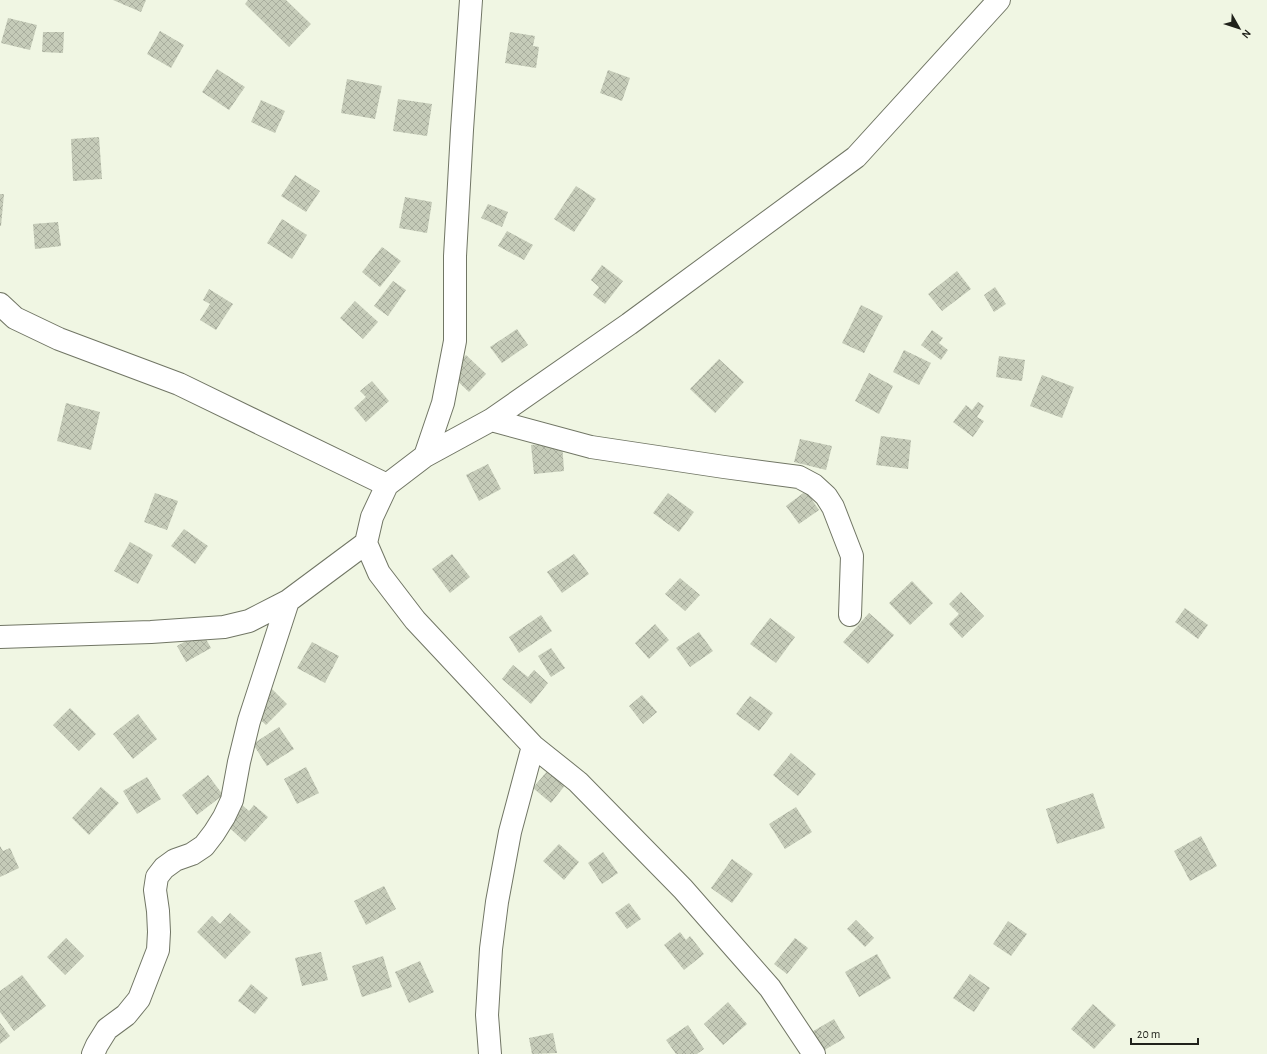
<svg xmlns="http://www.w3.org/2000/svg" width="1267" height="1054" font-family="'Alegreya Sans',sans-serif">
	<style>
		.building { fill: url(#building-cross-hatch) }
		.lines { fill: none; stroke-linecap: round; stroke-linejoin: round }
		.minor-casing { stroke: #717665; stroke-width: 24 }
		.minor { stroke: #fff; stroke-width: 22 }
	</style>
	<defs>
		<pattern id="building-cross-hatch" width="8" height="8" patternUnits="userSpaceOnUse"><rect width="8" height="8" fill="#c5cbb8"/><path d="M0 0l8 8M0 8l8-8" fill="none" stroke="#a9ae9e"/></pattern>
	</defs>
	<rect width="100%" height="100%" fill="#f0f6e3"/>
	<path class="building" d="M 113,0 L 146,0 L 141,12 Z
		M 248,0 L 286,0 L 311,24 L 289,47 L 245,4 Z
		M 8,18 L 37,25 L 30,50 L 1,43 Z
		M 160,31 L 184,45 L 171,68 L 147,54 Z
		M 43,32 L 64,32 L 63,53 L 42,52 Z
		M 510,32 L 535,36 L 533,46 L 539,47 L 536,68 L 505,63 Z
		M 217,69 L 245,87 L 229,110 L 202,92 Z
		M 608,70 L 630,78 L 622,101 L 600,93 Z
		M 347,79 L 382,86 L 375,119 L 341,113 Z
		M 398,99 L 432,104 L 427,136 L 393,131 Z
		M 261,100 L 285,111 L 275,133 L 251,122 Z
		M 99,137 L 102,179 L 73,181 L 71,139 Z
		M 295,175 L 320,191 L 306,212 L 281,196 Z
		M 576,186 L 596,199 L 574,232 L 554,219 Z
		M 0,194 L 4,194 L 1,226 L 0,226 Z
		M 405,197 L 432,202 L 427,233 L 399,228 Z
		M 488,204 L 508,212 L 502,227 L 481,218 Z
		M 282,219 L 307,235 L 292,259 L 267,243 Z
		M 58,222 L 61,246 L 35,249 L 33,224 Z
		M 507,231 L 533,245 L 524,260 L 498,246 Z
		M 382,247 L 401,261 L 380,287 L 362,272 Z
		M 602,265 L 623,281 L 605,304 L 593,295 L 599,287 L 591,280 Z
		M 957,271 L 971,289 L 942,311 L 928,294 Z
		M 393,281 L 406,290 L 388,316 L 374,306 Z
		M 995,287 L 1006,304 L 994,312 L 984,295 Z
		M 209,289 L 233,304 L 216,330 L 200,320 L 210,304 L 203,300 Z
		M 355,301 L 378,322 L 363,339 L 340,318 Z
		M 861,305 L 883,316 L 864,353 L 842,343 Z
		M 517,329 L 528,345 L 502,363 L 490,347 Z
		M 932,330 L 943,338 L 939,343 L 948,350 L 941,360 L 921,345 Z
		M 904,350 L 931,363 L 919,385 L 893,372 Z
		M 466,355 L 486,374 L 469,392 L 449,373 Z
		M 999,356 L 1025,360 L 1022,381 L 996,377 Z
		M 719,359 L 744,382 L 715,413 L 690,389 Z
		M 869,373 L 893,386 L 879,414 L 855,401 Z
		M 1042,375 L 1074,387 L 1062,418 L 1030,406 Z
		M 372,381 L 389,401 L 366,422 L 354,408 L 366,397 L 360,391 Z
		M 978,402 L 984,406 L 977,417 L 984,421 L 973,437 L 953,422 L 966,405 L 972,410 Z
		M 66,403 L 100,412 L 91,450 L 57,441 Z
		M 881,436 L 911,440 L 908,469 L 876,465 Z
		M 800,439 L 832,446 L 826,470 L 794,462 Z
		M 562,442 L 564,471 L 534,474 L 531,445 Z
		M 488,464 L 501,489 L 479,501 L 466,475 Z
		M 806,491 L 819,510 L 799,524 L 786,506 Z
		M 155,493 L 178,501 L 167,530 L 144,522 Z
		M 668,493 L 694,512 L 679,532 L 653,513 Z
		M 184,529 L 208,546 L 195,564 L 171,546 Z
		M 130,542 L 153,555 L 138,584 L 114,571 Z
		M 452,554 L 470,577 L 450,593 L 432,569 Z
		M 574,554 L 589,574 L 562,593 L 547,572 Z
		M 680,578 L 700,595 L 685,611 L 665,594 Z
		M 912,581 L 933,603 L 910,625 L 889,603 Z
		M 961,592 L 984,616 L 962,638 L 949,624 L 959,614 L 949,604 Z
		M 1185,608 L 1208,625 L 1198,639 L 1175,622 Z
		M 869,613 L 894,635 L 868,664 L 843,642 Z
		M 541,615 L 552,631 L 519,653 L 509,637 Z
		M 770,618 L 795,637 L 776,663 L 750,644 Z
		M 655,624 L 669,640 L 649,659 L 635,643 Z
		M 202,632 L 211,648 L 186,662 L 177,646 Z
		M 699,632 L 713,651 L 690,667 L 676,648 Z
		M 312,642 L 339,656 L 325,683 L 297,668 Z
		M 551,648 L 565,668 L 551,677 L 538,656 Z
		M 513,665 L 528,677 L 534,670 L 548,683 L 531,704 L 502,679 Z
		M 269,686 L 287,704 L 266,725 L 247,707 Z
		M 642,695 L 657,712 L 643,724 L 629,706 Z
		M 750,696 L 773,713 L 759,731 L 736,714 Z
		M 70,708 L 96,734 L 79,751 L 53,725 Z
		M 138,714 L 157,739 L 133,759 L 113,734 Z
		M 279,727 L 294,749 L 267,766 L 253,744 Z
		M 791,753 L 816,774 L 798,796 L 773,775 Z
		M 553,764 L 570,779 L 551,803 L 533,788 Z
		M 306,767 L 319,793 L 297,804 L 284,779 Z
		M 208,775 L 223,795 L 197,815 L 182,795 Z
		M 147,777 L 161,799 L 137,814 L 123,791 Z
		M 101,787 L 119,803 L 89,835 L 72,818 Z
		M 1093,793 L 1105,828 L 1057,844 L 1046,809 Z
		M 241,804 L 249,811 L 254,805 L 268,817 L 245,842 L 224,823 Z
		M 796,807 L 812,832 L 785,849 L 769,824 Z
		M 1201,836 L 1217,866 L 1190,881 L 1174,851 Z
		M 559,844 L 579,862 L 564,880 L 543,861 Z
		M 0,846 L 3,851 L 10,848 L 19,868 L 0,877 Z
		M 603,852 L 618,873 L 602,884 L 588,863 Z
		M 732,859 L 753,874 L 732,903 L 711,888 Z
		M 384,886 L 396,909 L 366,925 L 354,901 Z
		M 629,903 L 641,919 L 627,929 L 615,913 Z
		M 230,913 L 251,932 L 225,959 L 197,932 L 212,916 L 220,924 Z
		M 856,920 L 874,938 L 865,947 L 847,929 Z
		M 1008,921 L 1027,934 L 1011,956 L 993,944 Z
		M 680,932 L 686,940 L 690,936 L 704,954 L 684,970 L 664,945 Z
		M 66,938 L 84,956 L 65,975 L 47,957 Z
		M 795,938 L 808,948 L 787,974 L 774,964 Z
		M 321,952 L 328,980 L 302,986 L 295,958 Z
		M 877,954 L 891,978 L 859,997 L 845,972 Z
		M 383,956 L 392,987 L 362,997 L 352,966 Z
		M 420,961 L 434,992 L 409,1003 L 395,972 Z
		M 970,974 L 990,988 L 974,1012 L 953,998 Z
		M 22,975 L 46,1006 L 14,1031 L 0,1012 L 0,991 Z
		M 251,984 L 268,998 L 255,1014 L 238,1001 Z
		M 728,1002 L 747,1024 L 723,1045 L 704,1024 Z
		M 1093,1004 L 1116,1025 L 1094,1049 L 1071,1029 Z
		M 834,1019 L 845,1038 L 821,1052 L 810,1033 Z
		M 0,1023 L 10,1036 L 0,1044 Z
		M 688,1025 L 704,1049 L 697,1054 L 676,1054 L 666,1040 Z
		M 553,1033 L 557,1053 L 532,1054 L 529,1038 Z"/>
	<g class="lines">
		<defs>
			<path id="minor" d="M 0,304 L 15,318 L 59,339 L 179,384 L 387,485
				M 491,420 L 591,447 L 724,467 L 799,477 L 814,485 L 826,496 L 833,507 L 852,556 L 850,615
				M 425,456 L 443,403 L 455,341 L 455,256 L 462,130 L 471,0
				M 0,637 L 151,632 L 224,627 L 249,621 L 288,601 L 366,543
				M 533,746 L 578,782 L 683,889 L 770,988 L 814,1054
				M 93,1054 L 97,1045 L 107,1029 L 126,1015 L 139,999 L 158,950 L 159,932 L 158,911 L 155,890 L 157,877 L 164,868 L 175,860 L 192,854 L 204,846 L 214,833 L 224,817 L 232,800 L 239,762 L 249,721 L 288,601
				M 490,1054 L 487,1015 L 491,949 L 497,902 L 510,832 L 533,746 L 415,620 L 379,573 L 366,543 L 372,517 L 387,485 L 425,456 L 491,420 L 629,324 L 856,157 L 999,0"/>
		</defs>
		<use href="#minor" class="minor-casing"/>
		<use href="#minor" class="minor"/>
	</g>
	<g transform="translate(1239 28) rotate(129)" stroke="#f0f6e3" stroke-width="3" paint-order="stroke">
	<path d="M0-3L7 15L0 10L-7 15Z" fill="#20221b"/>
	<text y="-6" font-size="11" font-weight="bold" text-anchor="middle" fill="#20221b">N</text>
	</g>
	<path d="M1131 1038v6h67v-6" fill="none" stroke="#20221b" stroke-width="2"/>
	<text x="1137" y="1038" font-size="12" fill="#20221b" stroke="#f0f6e3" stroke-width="3" paint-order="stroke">20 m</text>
</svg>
